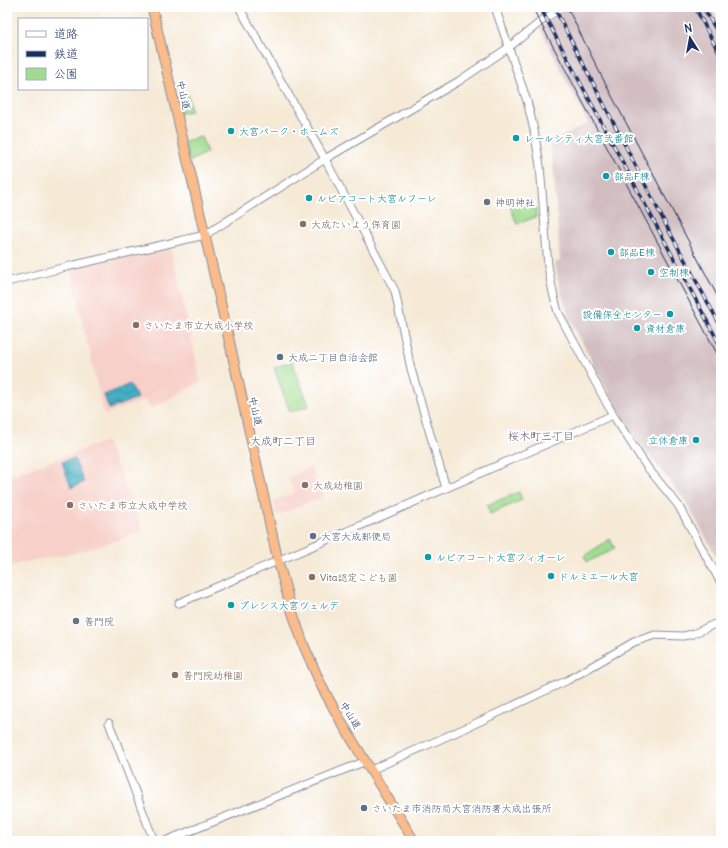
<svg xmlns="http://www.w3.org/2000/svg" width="728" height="848" font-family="Delius,'Klee One',sans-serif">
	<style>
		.built { fill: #f7d0c9 }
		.railway { fill: #d2bec1 }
		.park { fill: #a0db8f; stroke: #5e8576 }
		.water { fill: url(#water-waves); stroke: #306e90 }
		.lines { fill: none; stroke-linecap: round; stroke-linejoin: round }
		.tertiary-casing { stroke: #888c9a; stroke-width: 9 }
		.trunk-casing { stroke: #888c9a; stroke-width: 11 }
		.tertiary { stroke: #fff; stroke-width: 7 }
		.trunk { stroke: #fabc8b; stroke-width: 9 }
		.tram { stroke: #1b2f5e; stroke-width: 1 }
		.rail-casing { stroke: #1b2f5e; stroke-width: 3.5 }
		.rail { stroke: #fff; stroke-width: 2; stroke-dasharray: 6; stroke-linecap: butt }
		.culture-dot { fill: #0f9aa8; stroke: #fff; stroke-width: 1.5 }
		.worship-dot { fill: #6b7280; stroke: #fff; stroke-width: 1.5 }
		.education-dot { fill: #8d6e63; stroke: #fff; stroke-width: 1.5 }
		.service-dot { fill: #5c6f8a; stroke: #fff; stroke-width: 1.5 }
		.labels { text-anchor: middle; stroke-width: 4; stroke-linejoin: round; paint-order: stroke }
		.street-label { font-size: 10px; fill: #1b2f5e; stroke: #fff }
		.culture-label { font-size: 10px; fill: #0d838f; stroke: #fff; text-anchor: start }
		.worship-label { font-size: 10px; fill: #5b616d; stroke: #fff; text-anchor: start }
		.education-label { font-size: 10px; fill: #785e54; stroke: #fff; text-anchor: start }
		.service-label { font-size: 10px; fill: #4e5e75; stroke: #fff; text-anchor: start }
		.neighbourhood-label { font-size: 11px; fill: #62586a; stroke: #fff }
	</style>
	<defs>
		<pattern id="water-waves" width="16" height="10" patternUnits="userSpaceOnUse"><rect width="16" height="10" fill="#44aec3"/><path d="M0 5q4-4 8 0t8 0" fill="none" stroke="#388ea2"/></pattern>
	</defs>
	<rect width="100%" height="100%" fill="#fff"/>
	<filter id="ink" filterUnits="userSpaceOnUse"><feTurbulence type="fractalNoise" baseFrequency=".025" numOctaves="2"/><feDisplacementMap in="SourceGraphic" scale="8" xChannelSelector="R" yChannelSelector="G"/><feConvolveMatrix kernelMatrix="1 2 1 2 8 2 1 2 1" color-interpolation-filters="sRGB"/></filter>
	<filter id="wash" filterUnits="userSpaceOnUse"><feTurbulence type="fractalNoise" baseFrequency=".012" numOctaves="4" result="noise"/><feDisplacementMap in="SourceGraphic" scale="16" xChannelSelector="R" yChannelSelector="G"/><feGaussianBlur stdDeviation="0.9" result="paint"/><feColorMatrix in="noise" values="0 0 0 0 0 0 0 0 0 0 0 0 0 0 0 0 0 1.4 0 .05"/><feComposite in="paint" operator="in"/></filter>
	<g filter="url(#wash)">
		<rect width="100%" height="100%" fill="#f6ead7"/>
		<path class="built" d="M 171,247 L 201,382 L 151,408 L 144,400 L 104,415 L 70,268 Z
			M 106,441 L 144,532 L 80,552 L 25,562 L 7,567 L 7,477 Z
			M 311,467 L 324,496 L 277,516 L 274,501 L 295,493 L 288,478 Z"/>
		<path class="railway" d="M 569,7 L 710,7 L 721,25 L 721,561 L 719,561 L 685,500 L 626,426 L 569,317 L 560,289 L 555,263 L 560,261 L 554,173 L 550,143 L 588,123 L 540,28 Z"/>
		<path class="park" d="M 188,96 L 191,111 L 178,114 L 175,99 Z
			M 201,137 L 207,152 L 189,162 L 184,141 Z
			M 509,204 L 536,208 L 536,217 L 517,224 Z
			M 292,361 L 309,406 L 290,412 L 274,368 Z
			M 519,492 L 522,500 L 490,514 L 487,505 Z
			M 610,539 L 615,549 L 587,562 L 584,556 Z"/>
		<path class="water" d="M 130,384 L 137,398 L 109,409 L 104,395 Z
			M 74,458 L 84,482 L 71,488 L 62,462 Z"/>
	</g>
	<g filter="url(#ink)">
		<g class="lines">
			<defs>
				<path id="tertiary" d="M 239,7 L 325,159 L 395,291 L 411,369 L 446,488
					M 495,7 L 527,101 L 534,130 L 540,166 L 548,266 L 553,293 L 558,312 L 613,415 L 647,467 L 678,505 L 721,583
					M 7,282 L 66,267 L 205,235 L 325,159 L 459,81 L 508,48 L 544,19 L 563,7
					M 179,603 L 355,528 L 613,415
					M 109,723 L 154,841
					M 371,770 L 470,726 L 568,680 L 634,642 L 655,635 L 683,636 L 693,634 L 721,621
					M 165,841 L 366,761"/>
				<path id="trunk" d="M 152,7 L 226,326 L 278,561 L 291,608 L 304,646 L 322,687 L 343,725 L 414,841"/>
			</defs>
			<use href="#tertiary" class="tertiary-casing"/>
			<use href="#trunk" class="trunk-casing"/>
			<use href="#tertiary" class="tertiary"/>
			<use href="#trunk" class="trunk"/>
			<path class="tram" d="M 532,7 L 721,361
				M 567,7 L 603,79 L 721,303"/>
			<defs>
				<path id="rail" d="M 540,7 L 721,347
					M 554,7 L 667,227 L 721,327
					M 695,7 L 721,57
					M 703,7 L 721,38"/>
			</defs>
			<use href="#rail" class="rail-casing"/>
			<use href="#rail" class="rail"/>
		</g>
	</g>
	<g class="culture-dot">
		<circle cx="231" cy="131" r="4"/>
		<circle cx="516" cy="138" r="4"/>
		<circle cx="606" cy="176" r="4"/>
		<circle cx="309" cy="198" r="4"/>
		<circle cx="611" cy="252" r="4"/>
		<circle cx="651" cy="272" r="4"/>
		<circle cx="670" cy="314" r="4"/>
		<circle cx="637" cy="328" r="4"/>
		<circle cx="696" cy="440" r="4"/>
		<circle cx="428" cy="557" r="4"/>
		<circle cx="551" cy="576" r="4"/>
		<circle cx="231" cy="605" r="4"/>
	</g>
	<g class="worship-dot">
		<circle cx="487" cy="202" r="4"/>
		<circle cx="76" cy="621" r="4"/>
	</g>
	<g class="education-dot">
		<circle cx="303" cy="224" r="4"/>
		<circle cx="136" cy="325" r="4"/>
		<circle cx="305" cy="485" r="4"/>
		<circle cx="70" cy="505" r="4"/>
		<circle cx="312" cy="577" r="4"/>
		<circle cx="175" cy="675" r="4"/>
	</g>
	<g class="service-dot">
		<circle cx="280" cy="357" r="4"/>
		<circle cx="313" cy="536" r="4"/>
		<circle cx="364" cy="808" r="4"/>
	</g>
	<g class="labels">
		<g class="street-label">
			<text transform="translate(184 95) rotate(77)" y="4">中山道</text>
			<text transform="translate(256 411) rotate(77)" y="4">中山道</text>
			<text transform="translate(351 715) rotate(59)" y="4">中山道</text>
		</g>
		<g class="culture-label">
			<text x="239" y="135">大宮パーク・ホームズ</text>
			<text x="524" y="142">レールシティ大宮弐番館</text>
			<text x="614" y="180">部品F棟</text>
			<text x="317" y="202">ルピアコート大宮ルフーレ</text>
			<text x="619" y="256">部品E棟</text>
			<text x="659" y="276">空制棟</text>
			<text x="662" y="318" text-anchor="end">設備保全センター</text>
			<text x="645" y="332">資材倉庫</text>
			<text x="688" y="444" text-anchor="end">立体倉庫</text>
			<text x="436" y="561">ルピアコート大宮フィオーレ</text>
			<text x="559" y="580">ドルミエール大宮</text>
			<text x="239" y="609">プレシス大宮ヴェルデ</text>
		</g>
		<g class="worship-label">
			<text x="495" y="206">神明神社</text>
			<text x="84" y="625">普門院</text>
		</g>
		<g class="education-label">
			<text x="311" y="228">大成たいよう保育園</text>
			<text x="144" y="329">さいたま市立大成小学校</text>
			<text x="313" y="489">大成幼稚園</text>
			<text x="78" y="509">さいたま市立大成中学校</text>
			<text x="320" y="581">Vita認定こども園</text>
			<text x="183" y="679">普門院幼稚園</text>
		</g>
		<g class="service-label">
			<text x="288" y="361">大成二丁目自治会館</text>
			<text x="321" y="540">大宮大成郵便局</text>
			<text x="372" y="812">さいたま市消防局大宮消防署大成出張所</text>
		</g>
		<g class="neighbourhood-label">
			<text x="541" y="440">桜木町三丁目</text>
			<text x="283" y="445">大成町二丁目</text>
		</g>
	</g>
	<rect width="728" height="848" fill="none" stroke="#fff" stroke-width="24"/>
	<rect x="18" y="18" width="130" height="72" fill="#ffffff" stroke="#a4acbf"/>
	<rect x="26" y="31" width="20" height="6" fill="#ffffff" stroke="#a4acbf"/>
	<text x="54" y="38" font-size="12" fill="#1b2f5e">道路</text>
	<rect x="26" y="51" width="20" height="6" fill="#1b2f5e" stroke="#a4acbf"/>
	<text x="54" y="58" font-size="12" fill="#1b2f5e">鉄道</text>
	<rect x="26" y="68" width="20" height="12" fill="#a0db8f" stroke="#a4acbf"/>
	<text x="54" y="78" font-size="12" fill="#1b2f5e">公園</text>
	<g transform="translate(690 38) rotate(349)" stroke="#ffffff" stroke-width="3" paint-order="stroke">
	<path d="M0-3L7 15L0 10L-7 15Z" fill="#1b2f5e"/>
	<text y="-6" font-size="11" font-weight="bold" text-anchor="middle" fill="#1b2f5e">N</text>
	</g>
</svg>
